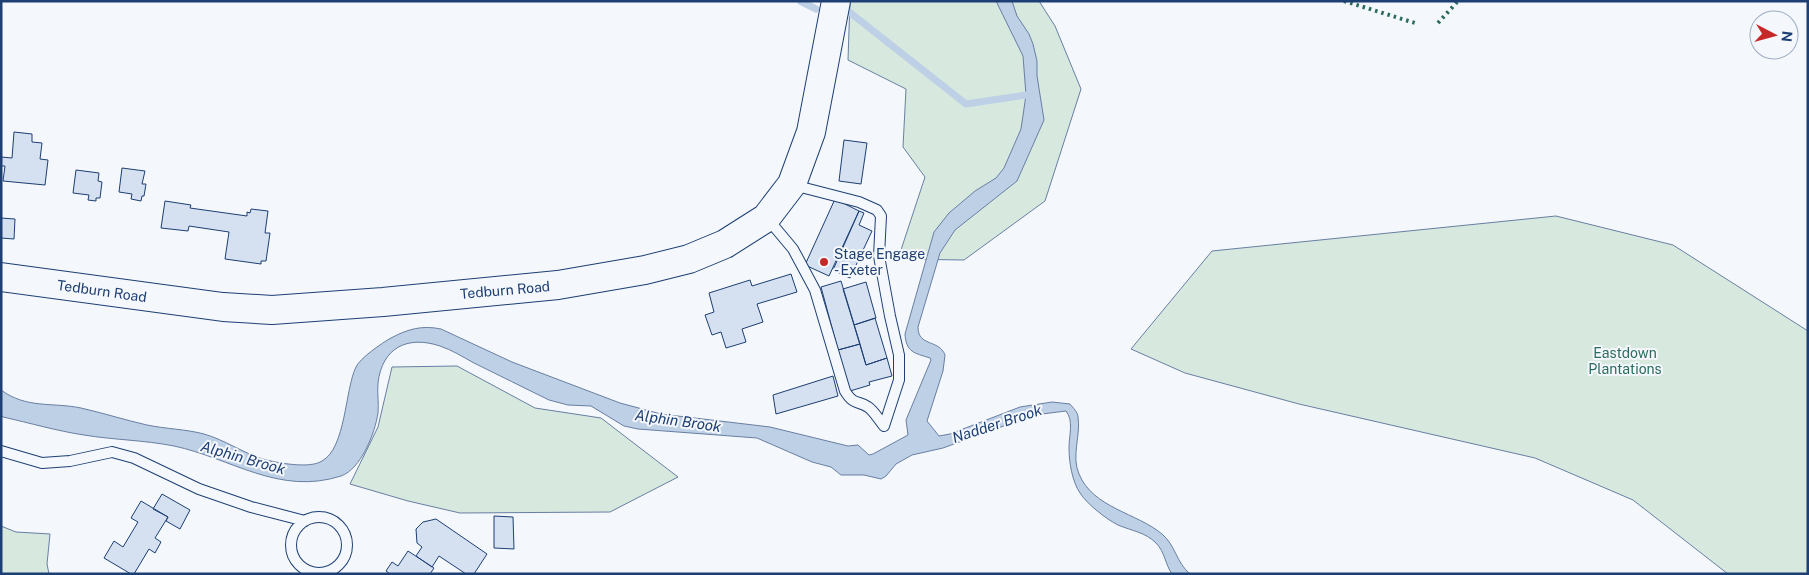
<svg xmlns="http://www.w3.org/2000/svg" width="1809" height="575" font-family="'Public Sans',sans-serif">
	<style>
		.green { fill: #d7e8df; stroke: #687fa3 }
		.water { fill: #bed0e5; stroke: #687fa3 }
		.lines { fill: none; stroke-linecap: round; stroke-linejoin: round }
		.stream { stroke: #bed0e5; stroke-width: 7 }
		.building { fill: #d5e0f0; stroke: #1d3f73 }
		.lane-casing { stroke: #1d3f73; stroke-width: 12 }
		.secondary-casing { stroke: #1d3f73; stroke-width: 30 }
		.lane { stroke: #f4f7fb; stroke-width: 10 }
		.secondary { stroke: #f4f7fb; stroke-width: 28 }
		.hedge { stroke: #2c6c60; stroke-width: 4; stroke-dasharray: 2.5 4; stroke-linecap: butt }
		.poi-dot { fill: #c62828; stroke: #f4f7fb; stroke-width: 2 }
		.labels { text-anchor: middle; stroke-width: 4; stroke-linejoin: round; paint-order: stroke }
		.poi-label { font-size: 14px; fill: #1d3f73; stroke: #f4f7fb; text-anchor: start }
		.street-label { font-size: 14px; fill: #1d3f73; stroke: #f4f7fb }
		.park-label { font-size: 14px; fill: #2c6c60; stroke: #f4f7fb }
		.water-label { font-size: 15px; font-style: italic; fill: #1d3f73; stroke: #f4f7fb }
	</style>
	<rect width="100%" height="100%" fill="#f4f7fb"/>
	<path class="green" d="M 850,1 L 1039,1 L 1055,26 L 1081,89 L 1045,201 L 964,260 L 898,259 L 925,177 L 903,147 L 906,89 L 848,60 Z
		M 1556,216 L 1673,245 L 1808,331 L 1808,574 L 1728,574 L 1633,500 L 1535,458 L 1299,404 L 1185,373 L 1131,349 L 1212,251 Z
		M 457,366 L 535,408 L 601,418 L 678,477 L 610,512 L 460,513 L 408,501 L 350,484 L 378,427 L 392,367 Z
		M 1,526 L 16,532 L 50,534 L 47,564 L 49,574 L 1,574 Z"/>
	<path class="water" d="M 996,1 L 1012,1 L 1017,16 L 1029,34 L 1033,44 L 1037,61 L 1037,76 L 1044,120 L 1017,181 L 955,230 L 940,253 L 918,327 C 918,347 939,339 945,355 L 943,371 L 927,421 L 939,436 L 950,434 L 1020,407 L 1052,402 L 1070,404 C 1073,408 1078,412 1078,417 C 1081,435 1071,456 1079,474 C 1093,508 1137,513 1162,534 C 1176,546 1176,562 1190,574 L 1172,574 C 1165,564 1165,552 1156,543 C 1145,532 1132,531 1118,525 C 1106,519 1087,504 1080,493 C 1072,481 1069,462 1069,448 C 1069,435 1074,421 1066,411 L 1034,415 L 943,448 L 912,455 L 896,464 L 886,476 L 881,479 L 864,475 L 841,475 L 831,467 L 812,462 L 757,438 L 638,429 L 624,426 L 591,406 L 568,405 L 549,400 C 524,388 499,375 474,363 C 463,357 452,350 440,346 C 407,335 382,348 378,383 C 377,393 379,403 378,413 C 375,433 361,469 341,476 C 279,496 231,458 174,446 C 144,440 114,440 84,435 C 57,431 30,423 3,417 L 1,415 L 1,390 C 27,409 52,402 81,408 C 103,413 125,420 147,425 C 166,429 185,429 204,434 C 225,440 243,453 263,459 C 277,463 310,469 322,461 C 346,448 345,389 356,367 C 360,358 382,343 391,338 C 408,329 422,325 441,329 L 512,362 L 620,403 L 661,414 L 770,427 L 848,446 L 858,445 L 869,455 L 873,454 L 908,435 L 906,420 L 931,360 L 930,358 C 914,353 906,352 905,334 L 934,232 L 949,213 L 975,191 L 996,178 L 1004,168 L 1021,129 L 1026,95 L 1023,56 Z"/>
	<g class="lines">
		<path class="stream" d="M 800,1 L 816,9
			M 848,11 L 966,104 L 1026,95 L 1033,97"/>
	</g>
	<path class="building" d="M 14,132 L 32,134 L 32,142 L 42,143 L 40,159 L 48,160 L 45,185 L 3,181 L 5,166 L 1,166 L 1,157 L 12,158 Z
		M 844,140 L 867,143 L 861,184 L 839,181 Z
		M 122,168 L 145,171 L 142,184 L 146,184 L 144,196 L 142,196 L 141,201 L 131,199 L 132,194 L 119,192 Z
		M 76,170 L 99,173 L 98,181 L 102,182 L 100,198 L 96,198 L 96,201 L 88,200 L 89,195 L 73,193 Z
		M 835,199 L 859,211 L 829,276 L 805,265 Z
		M 165,201 L 191,205 L 190,208 L 247,216 L 247,212 L 250,213 L 251,209 L 268,211 L 265,233 L 270,233 L 266,261 L 261,261 L 261,264 L 225,259 L 229,232 L 189,226 L 188,231 L 161,228 Z
		M 859,211 L 864,213 L 859,225 L 872,231 L 850,278 L 833,270 Z
		M 1,218 L 15,219 L 14,239 L 1,238 Z
		M 791,274 L 797,292 L 757,304 L 763,322 L 742,329 L 746,342 L 726,348 L 721,332 L 712,335 L 705,315 L 714,312 L 709,293 L 750,280 L 752,286 Z
		M 841,281 L 860,344 L 838,350 L 821,287 Z
		M 866,282 L 876,318 L 854,325 L 843,289 Z
		M 875,318 L 887,358 L 866,365 L 854,325 Z
		M 860,344 L 866,365 L 887,358 L 892,376 L 869,382 L 870,385 L 850,391 L 838,350 Z
		M 833,376 L 838,396 L 776,414 L 773,395 Z
		M 162,494 L 190,510 L 180,529 L 166,521 L 168,517 L 153,509 Z
		M 141,501 L 168,517 L 155,538 L 161,542 L 155,553 L 149,549 L 134,574 L 131,574 L 104,558 L 114,541 L 123,547 L 138,522 L 131,518 Z
		M 494,516 L 513,517 L 514,549 L 494,548 Z
		M 436,519 L 487,554 L 474,574 L 466,574 L 439,556 L 432,567 L 416,556 L 422,547 L 417,543 L 416,529 L 423,522 Z
		M 408,551 L 434,568 L 430,574 L 390,574 L 386,571 L 392,562 L 398,566 Z"/>
	<g class="lines">
		<defs>
			<path id="lane" d="M 793,185 L 859,202 L 877,210 L 881,216 L 879,256 L 890,316 L 899,355 L 899,380 L 884,426
				M 767,218 L 793,249 L 815,290 L 845,391 C 854,406 858,400 868,407 C 874,411 879,420 884,426
				M 1,451 L 42,463 L 70,461 L 112,452 L 134,458 L 199,489 L 251,507 L 305,521
				M291 545a28 28 0 1 1 56 0a28 28 0 1 1-56 0Z"/>
			<path id="secondary" d="M 1,277 L 223,307 L 272,310 L 383,302 L 558,285 L 645,270 L 689,259 L 725,244 L 766,218 L 792,184 L 811,132 L 836,1"/>
		</defs>
		<use href="#lane" class="lane-casing"/>
		<use href="#secondary" class="secondary-casing"/>
		<use href="#lane" class="lane"/>
		<use href="#secondary" class="secondary"/>
		<path class="hedge" d="M 1344,1 L 1415,23
			M 1438,23 L 1458,1"/>
	</g>
	<circle class="poi-dot" cx="824" cy="262" r="5"/>
	<g class="labels">
		<g class="poi-label">
			<text x="834" y="259">Stage Engage<tspan x="834" dy="16">- Exeter</tspan></text>
		</g>
		<g class="street-label">
			<text transform="translate(505 290) rotate(-5)" y="5">Tedburn Road</text>
			<text transform="translate(102 291) rotate(8)" y="5">Tedburn Road</text>
		</g>
		<g class="park-label">
			<text x="1625" y="358">Eastdown<tspan x="1625" dy="16">Plantations</tspan></text>
		</g>
		<g class="water-label">
			<text transform="translate(678 421) rotate(8)" y="5">Alphin Brook</text>
			<text transform="translate(997 424) rotate(-18)" y="5">Nadder Brook</text>
			<text transform="translate(243 458) rotate(16)" y="5">Alphin Brook</text>
		</g>
	</g>
	<rect width="1809" height="575" fill="none" stroke="#1d3f73" stroke-width="5"/>
	<g transform="translate(1774 35) rotate(96)"><circle r="24" fill="#f4f7fb" stroke="#9eadc5"/>
	<path d="M0-4L9 19L0 12L-9 19Z" fill="#c62828"/>
	<text y="-8" font-size="14" font-weight="bold" text-anchor="middle" fill="#1d3f73">N</text>
	</g>
</svg>
